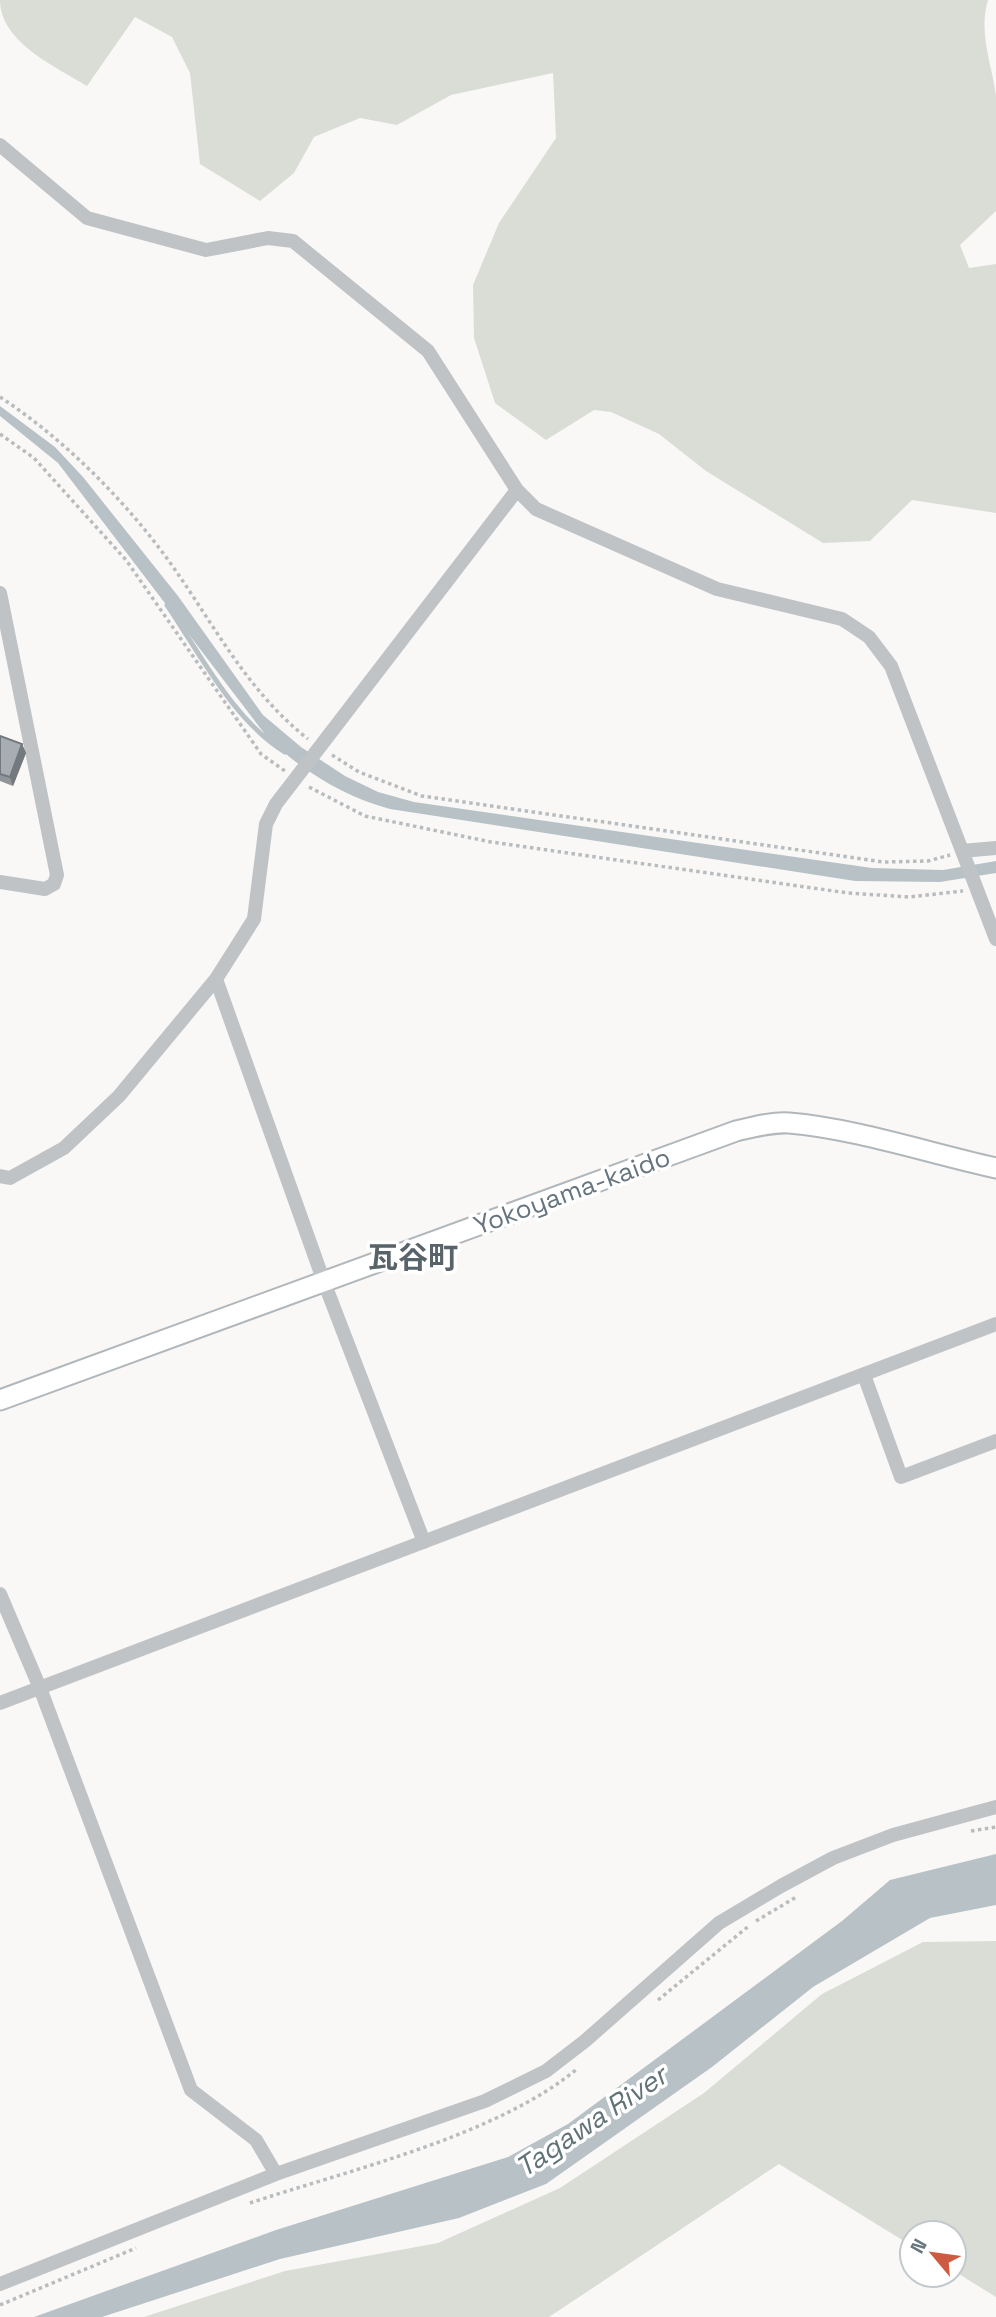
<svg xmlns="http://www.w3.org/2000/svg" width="996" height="2317" font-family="'Space Grotesk','Noto Sans JP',sans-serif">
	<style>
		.green { fill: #d9ddd6 }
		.water { fill: #b8c2c6 }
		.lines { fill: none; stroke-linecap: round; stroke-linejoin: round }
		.stream { stroke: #b8c2c6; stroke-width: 5 }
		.secondary-casing { stroke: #b1b7bb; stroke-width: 23 }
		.path { stroke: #b9bcbe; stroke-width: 3.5; stroke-dasharray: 3.5 3.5; stroke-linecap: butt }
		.street { stroke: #bfc3c6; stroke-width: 14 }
		.secondary { stroke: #fff; stroke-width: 19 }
		.wall { fill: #8f959a }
		.shaded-wall { fill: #74797d }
		.building { fill: #a6adb3; stroke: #74797d; stroke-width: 2 }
		.labels { text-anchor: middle; stroke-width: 7; stroke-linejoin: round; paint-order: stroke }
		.street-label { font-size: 26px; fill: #67757e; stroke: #fff }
		.water-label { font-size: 28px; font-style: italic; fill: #627378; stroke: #fff }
		.quarter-label { font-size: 30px; font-weight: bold; fill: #58636a; stroke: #fff }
	</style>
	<rect width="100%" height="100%" fill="#f9f8f7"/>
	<path class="green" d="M 0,0 L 988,0 C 978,33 992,64 996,96 C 996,133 996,174 996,211 L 960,245 L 969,268 L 996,264 L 996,513 L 912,500 L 870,541 L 823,543 L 706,471 L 659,434 L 611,412 L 594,410 L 546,440 L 495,403 L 474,338 L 473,285 L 499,223 L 556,138 L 553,73 L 451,95 L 397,125 L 360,118 L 314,137 L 294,173 L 260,201 L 200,164 L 190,73 L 172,37 L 135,17 L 87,86 C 56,67 0,42 0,0 Z
		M 996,1941 L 996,2297 L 954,2271 L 954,2233 L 912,2233 L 912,2246 L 779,2164 L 549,2317 L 144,2317 L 285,2271 L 438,2243 L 560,2188 L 704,2093 L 822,1994 L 923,1942 Z"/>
	<path class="water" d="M 0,406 L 55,447 L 83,477 L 178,596 L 263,715 L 301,747 L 345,776 L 378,792 L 414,802 L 872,868 L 943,870 L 996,861 L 996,873 L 940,882 L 855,881 L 390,809 C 345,797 300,770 267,737 L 58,463 L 0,416 Z
		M 996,1854 L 996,1905 L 930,1918 L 813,1987 L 712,2067 L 546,2184 L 459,2218 L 280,2259 L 102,2317 L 34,2317 L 276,2230 L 508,2157 L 568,2124 L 842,1921 L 890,1880 Z"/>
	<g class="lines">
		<path class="stream" d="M 167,605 C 201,655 233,720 285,752"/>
		<defs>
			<path id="secondary" d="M 0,1400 L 736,1131 C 753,1127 771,1122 789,1123 C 853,1128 932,1154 996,1168"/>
		</defs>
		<use href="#secondary" class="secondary-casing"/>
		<path class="path" d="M 0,397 C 64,439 126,501 171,564 C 215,626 247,691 308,739
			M 0,434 L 34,458 L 126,560 L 261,754 L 285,771
			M 332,755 L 359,772 L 422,796 L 883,862 L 928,861 L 950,855
			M 309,787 L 365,816 L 491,842 L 848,893 L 909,897 L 963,891
			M 971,1831 L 996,1827
			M 756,1921 L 798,1896
			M 658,2000 L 750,1925
			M 250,2203 C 349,2170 499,2135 578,2068
			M 0,2305 L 136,2248"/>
		<path class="street" d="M 0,145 L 87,218 L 206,250 L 268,238 L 293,241 L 428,351 L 517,490 L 536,509 L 717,589 L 842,619 L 869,637 L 891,666 L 996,939
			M 0,593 L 57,875 L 54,884 L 45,889 L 0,882
			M 962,851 L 996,848
			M 216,979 L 324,1282 L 424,1542
			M 0,1176 L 10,1178 L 64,1148 L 119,1096 L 216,979 L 254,919 L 266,824 L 276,804 L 517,490
			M 864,1375 L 901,1477 L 996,1441
			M 0,1594 L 40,1688 L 191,2090 L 256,2140 L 276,2174
			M 0,1703 L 996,1324
			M 0,2284 L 276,2174 L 485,2101 L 546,2071 L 585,2041 L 719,1923 L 781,1886 L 833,1858 L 893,1835 L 996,1807"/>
		<use href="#secondary" class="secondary"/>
	</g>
	<path class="wall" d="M 0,736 L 22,744 L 26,753 L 13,786 L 0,781 Z"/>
	<path class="shaded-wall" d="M 22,744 L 26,753 L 13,786 L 10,777 Z"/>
	<path class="building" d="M 0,736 L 22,744 L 10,777 L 0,774 Z"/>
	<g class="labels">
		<g class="street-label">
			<text transform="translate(572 1191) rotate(-20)" y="9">Yokoyama-kaido</text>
		</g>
		<g class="water-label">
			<text transform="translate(591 2121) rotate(-34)" y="10">Tagawa River</text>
		</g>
		<g class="quarter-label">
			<text x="413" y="1268">瓦谷町</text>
		</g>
	</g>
	<g transform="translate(933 2254) rotate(299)"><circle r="33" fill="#ffffff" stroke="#c2c8cb" stroke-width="2"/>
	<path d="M0-5L12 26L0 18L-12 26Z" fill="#ce5b41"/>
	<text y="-10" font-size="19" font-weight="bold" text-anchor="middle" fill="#67757e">N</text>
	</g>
</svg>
